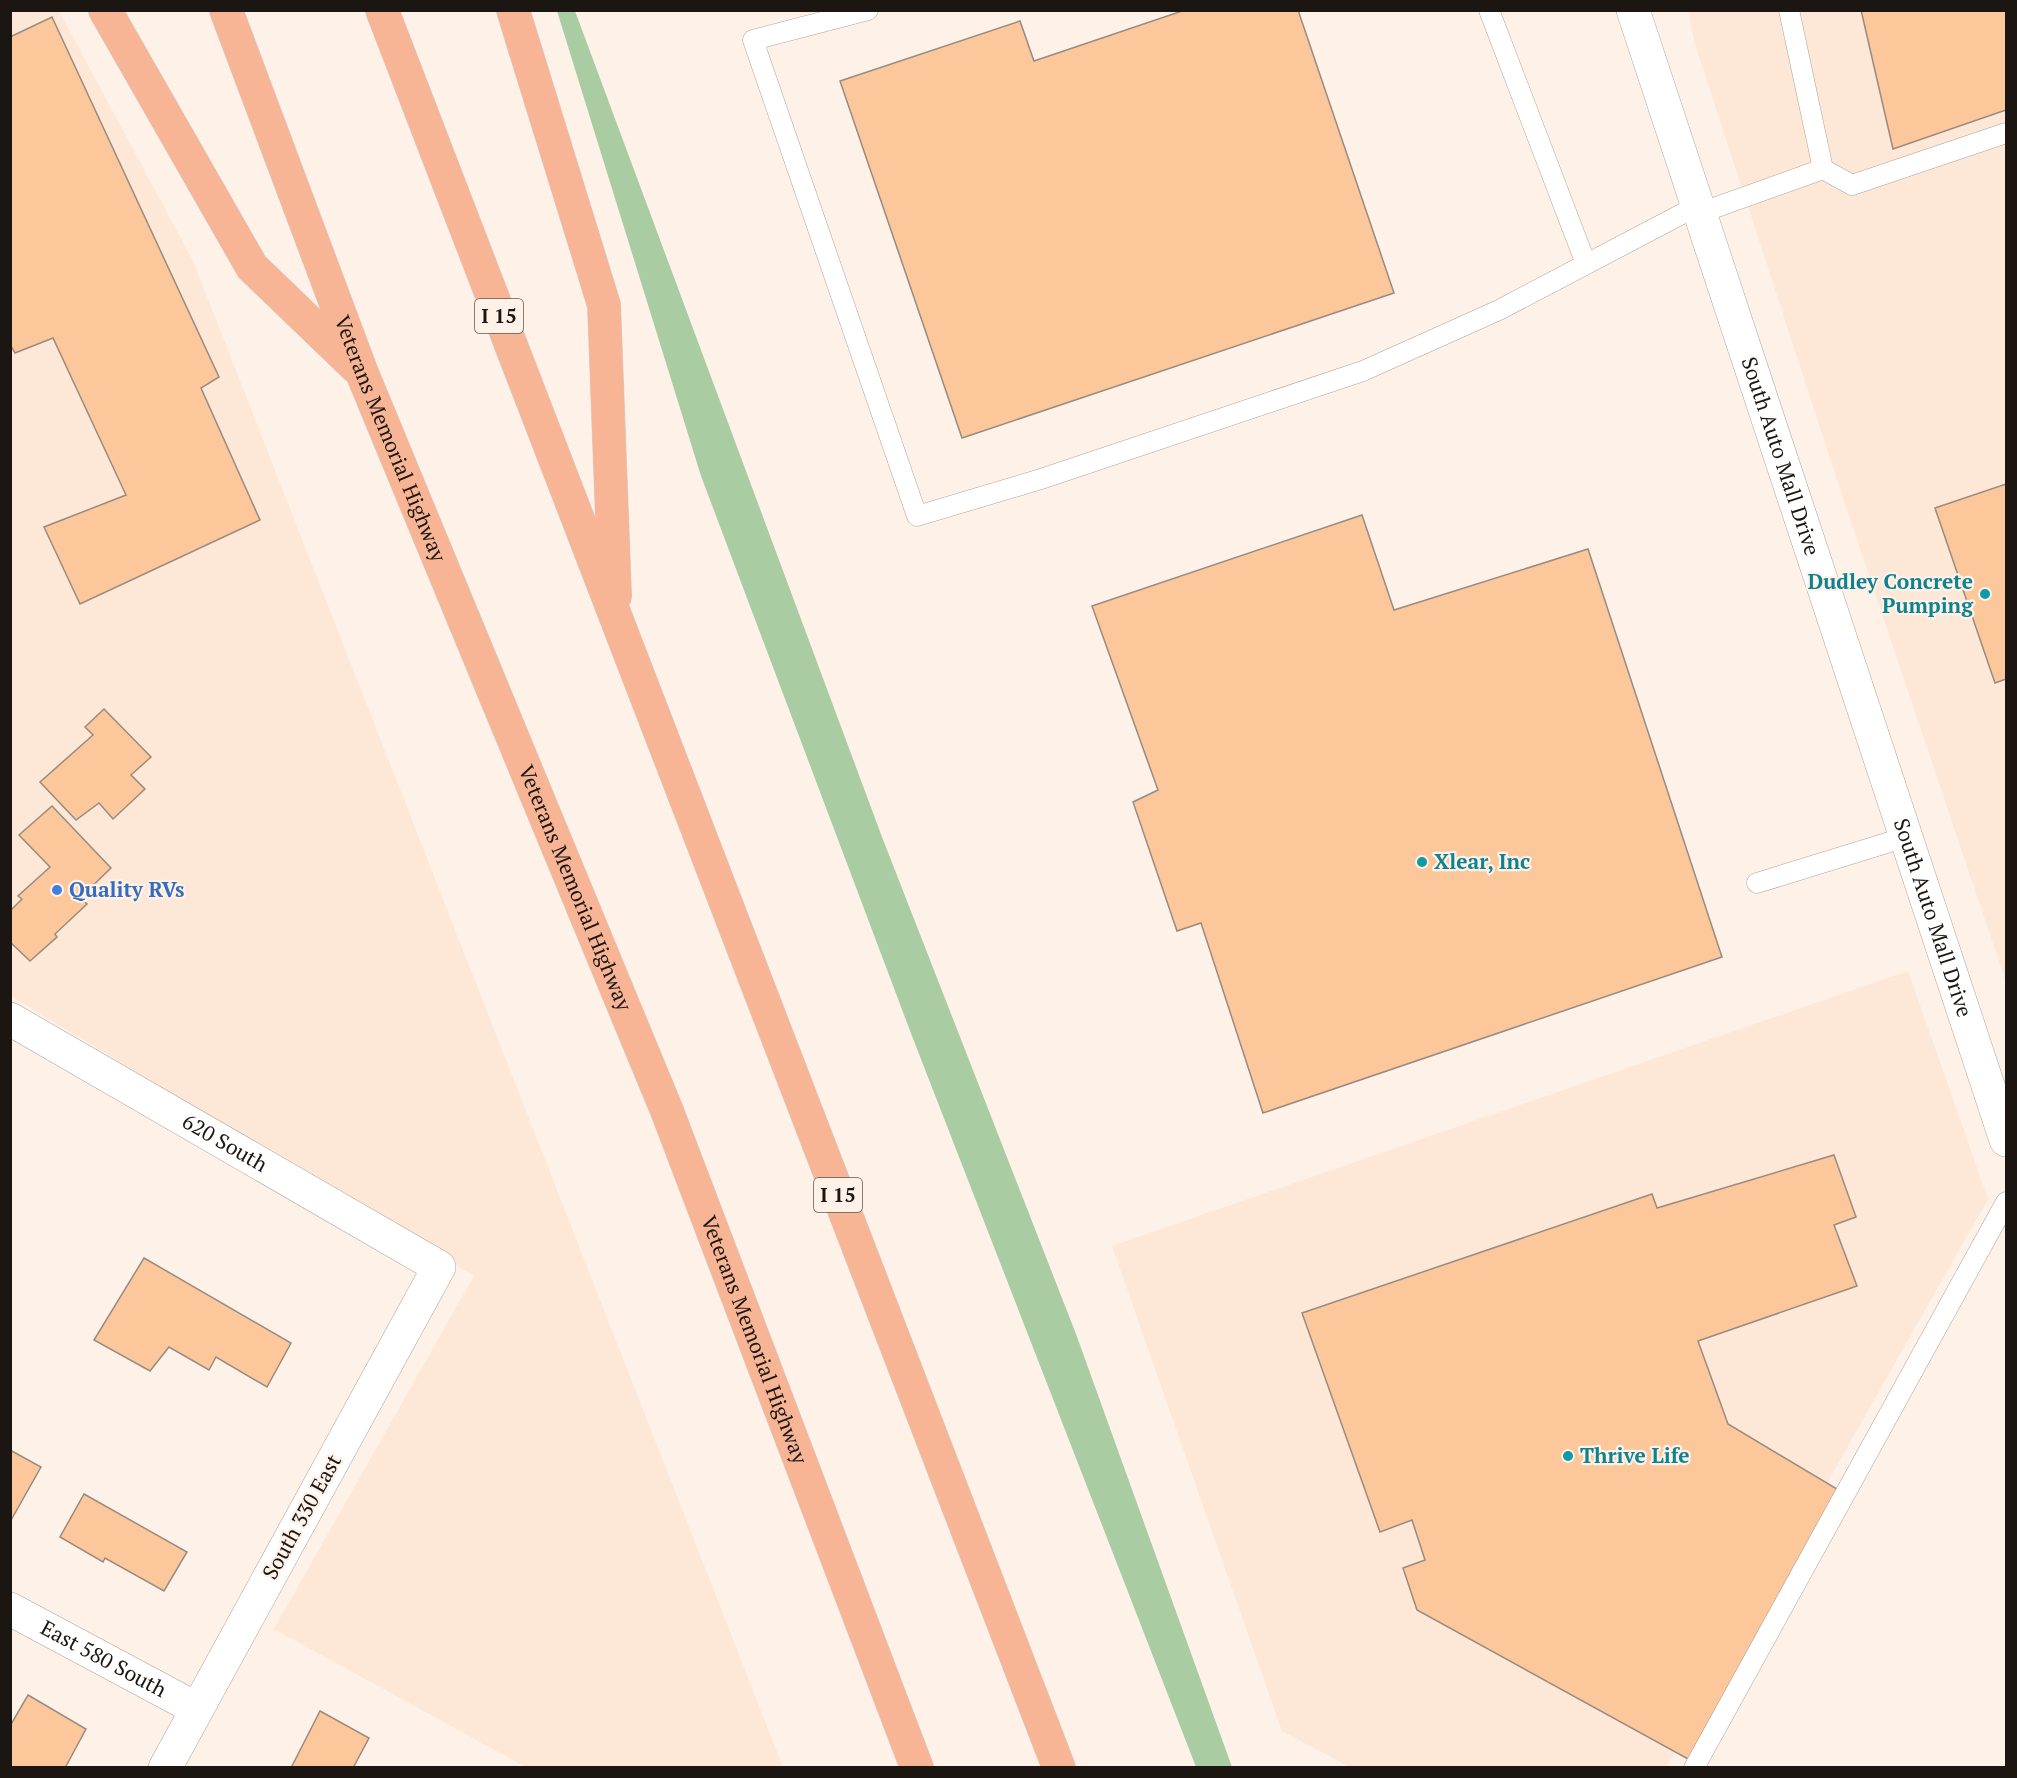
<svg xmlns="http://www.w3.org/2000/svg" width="2017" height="1778" font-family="'PT Serif',serif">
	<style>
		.built { fill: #fde7d6 }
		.green { fill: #aacca3 }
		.building { fill: #fcc79a; stroke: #998b80; stroke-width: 1.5 }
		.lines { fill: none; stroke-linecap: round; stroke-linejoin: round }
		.service-casing { stroke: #b1a498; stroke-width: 21 }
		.minor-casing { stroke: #b1a498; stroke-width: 34 }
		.motorway-casing { stroke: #d1d0d0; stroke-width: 34 }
		.service { stroke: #fff; stroke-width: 20 }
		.minor { stroke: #fff; stroke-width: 33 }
		.motorway { stroke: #f8b595; stroke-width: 33 }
		.culture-dot { fill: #0f9aa8; stroke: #fdf1e8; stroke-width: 2 }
		.shop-dot { fill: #3f7fe0; stroke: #fdf1e8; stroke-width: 2 }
		.labels { text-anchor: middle; stroke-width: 4.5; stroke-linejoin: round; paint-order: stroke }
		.shield { fill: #fdf1e8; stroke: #5f5852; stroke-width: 1.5 }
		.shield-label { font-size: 20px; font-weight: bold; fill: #1b1612 }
		.street-label { font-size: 21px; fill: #1b1612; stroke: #fdf1e8 }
		.culture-label { font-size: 21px; font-weight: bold; fill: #0d838f; stroke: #fdf1e8; text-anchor: start }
		.shop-label { font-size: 21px; font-weight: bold; fill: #366cbe; stroke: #fdf1e8; text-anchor: start }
	</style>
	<rect width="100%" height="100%" fill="#fdf1e8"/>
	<path class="built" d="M 10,11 L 59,11 L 193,261 L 783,1767 L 526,1767 L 274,1629 L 474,1276 L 11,996 Z
		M 1688,11 L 2006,11 L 2006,982 L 1842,495 L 1695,44 Z
		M 1908,971 L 1988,1199 L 1666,1767 L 1350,1767 L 1282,1731 L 1112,1246 Z"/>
	<path class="green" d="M 557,11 L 575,11 L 882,837 L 1076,1334 L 1232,1767 L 1196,1767 L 912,1036 L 701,476 Z"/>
	<path class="building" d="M 1185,10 L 1298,10 L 1394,293 L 962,438 L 840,81 L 1020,21 L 1034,61 Z
		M 1861,10 L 2006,10 L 2006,110 L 1893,149 Z
		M 52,17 L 219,377 L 201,388 L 260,520 L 80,604 L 44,527 L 126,495 L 53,338 L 15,353 L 10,344 L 10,37 Z
		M 2006,484 L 2006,679 L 1995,683 L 1935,508 Z
		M 1362,515 L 1394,610 L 1588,549 L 1722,957 L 1263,1113 L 1201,923 L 1177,931 L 1133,802 L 1158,790 L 1092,606 Z
		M 104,709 L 151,757 L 131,775 L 145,789 L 113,819 L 99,803 L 76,820 L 40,782 L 93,735 L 85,727 Z
		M 52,806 L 111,868 L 80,898 L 87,904 L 55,934 L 57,937 L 30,961 L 10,942 L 10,911 L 22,899 L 18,896 L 50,867 L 19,835 Z
		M 1834,1155 L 1856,1217 L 1834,1225 L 1857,1286 L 1698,1341 L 1728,1424 L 1837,1489 L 1688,1759 L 1417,1610 L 1403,1568 L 1425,1560 L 1412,1520 L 1380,1532 L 1302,1313 L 1652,1194 L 1657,1208 Z
		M 144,1258 L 291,1343 L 267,1387 L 216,1357 L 209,1370 L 169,1347 L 150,1371 L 94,1340 Z
		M 10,1450 L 41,1467 L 10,1522 Z
		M 84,1494 L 187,1552 L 164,1591 L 105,1558 L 103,1562 L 60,1537 Z
		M 28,1695 L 86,1729 L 65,1768 L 10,1768 L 10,1726 Z
		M 320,1711 L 369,1738 L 353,1768 L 291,1768 Z"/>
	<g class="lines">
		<defs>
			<path id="service" d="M 868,10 L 753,40 L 917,516 L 1041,479 L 1363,371 L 1499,310 L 1697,206
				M 1489,10 L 1586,264
				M 1789,10 L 1823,169
				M 1700,213 L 1823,169 L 1852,185 L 2006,133
				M 1757,883 L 1906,837
				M 1694,1768 L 2006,1202"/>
			<g id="minor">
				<path id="s1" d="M 1633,10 L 2006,1140"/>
				<path id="s2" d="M 10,1019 L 439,1267 L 165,1768"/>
				<path id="s3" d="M 10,1609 L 197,1709"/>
			</g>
			<g id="motorway">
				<path d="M 105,10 L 252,267 L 356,367"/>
				<path id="s4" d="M 226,10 L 362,373 L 667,1111 L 917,1768"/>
				<path d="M 382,10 L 1059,1768"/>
				<path d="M 513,10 L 604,305 L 615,596"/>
			</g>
		</defs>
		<use href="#service" class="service-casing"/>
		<use href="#minor" class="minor-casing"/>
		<use href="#motorway" class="motorway-casing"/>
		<use href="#service" class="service"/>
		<use href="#minor" class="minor"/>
		<use href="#motorway" class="motorway"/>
	</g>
	<g class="culture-dot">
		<circle cx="1985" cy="594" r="6"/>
		<circle cx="1422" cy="862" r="6"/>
		<circle cx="1568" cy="1456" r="6"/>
	</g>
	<circle class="shop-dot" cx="57" cy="890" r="6"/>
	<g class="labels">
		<g class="shield">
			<rect x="475" y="299" width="48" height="34" rx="4.5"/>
			<rect x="814" y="1178" width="48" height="34" rx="4.5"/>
		</g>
		<g class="shield-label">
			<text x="499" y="323">I 15</text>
			<text x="838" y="1202">I 15</text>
		</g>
		<g class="street-label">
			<text dy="7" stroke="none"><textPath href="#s4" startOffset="459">Veterans Memorial Highway</textPath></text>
			<text dy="7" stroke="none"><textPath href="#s1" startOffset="470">South Auto Mall Drive</textPath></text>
			<text dy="7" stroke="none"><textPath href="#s4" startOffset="945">Veterans Memorial Highway</textPath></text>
			<text dy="7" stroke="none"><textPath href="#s1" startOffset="956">South Auto Mall Drive</textPath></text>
			<text dy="7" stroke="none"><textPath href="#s2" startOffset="248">620 South</textPath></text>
			<text dy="7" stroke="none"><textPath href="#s4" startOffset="1431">Veterans Memorial Highway</textPath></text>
			<text transform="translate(302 1517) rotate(-61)" y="7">South 330 East</text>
			<text dy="7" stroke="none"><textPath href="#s3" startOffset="106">East 580 South</textPath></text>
		</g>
		<g class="culture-label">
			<text x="1973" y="589" text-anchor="end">Dudley Concrete<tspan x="1973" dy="24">Pumping</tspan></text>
			<text x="1434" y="869">Xlear, Inc</text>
			<text x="1580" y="1463">Thrive Life</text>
		</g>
		<g class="shop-label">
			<text x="69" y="897">Quality RVs</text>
		</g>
	</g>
	<rect width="2017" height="1778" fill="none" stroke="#1b1612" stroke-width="24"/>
</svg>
